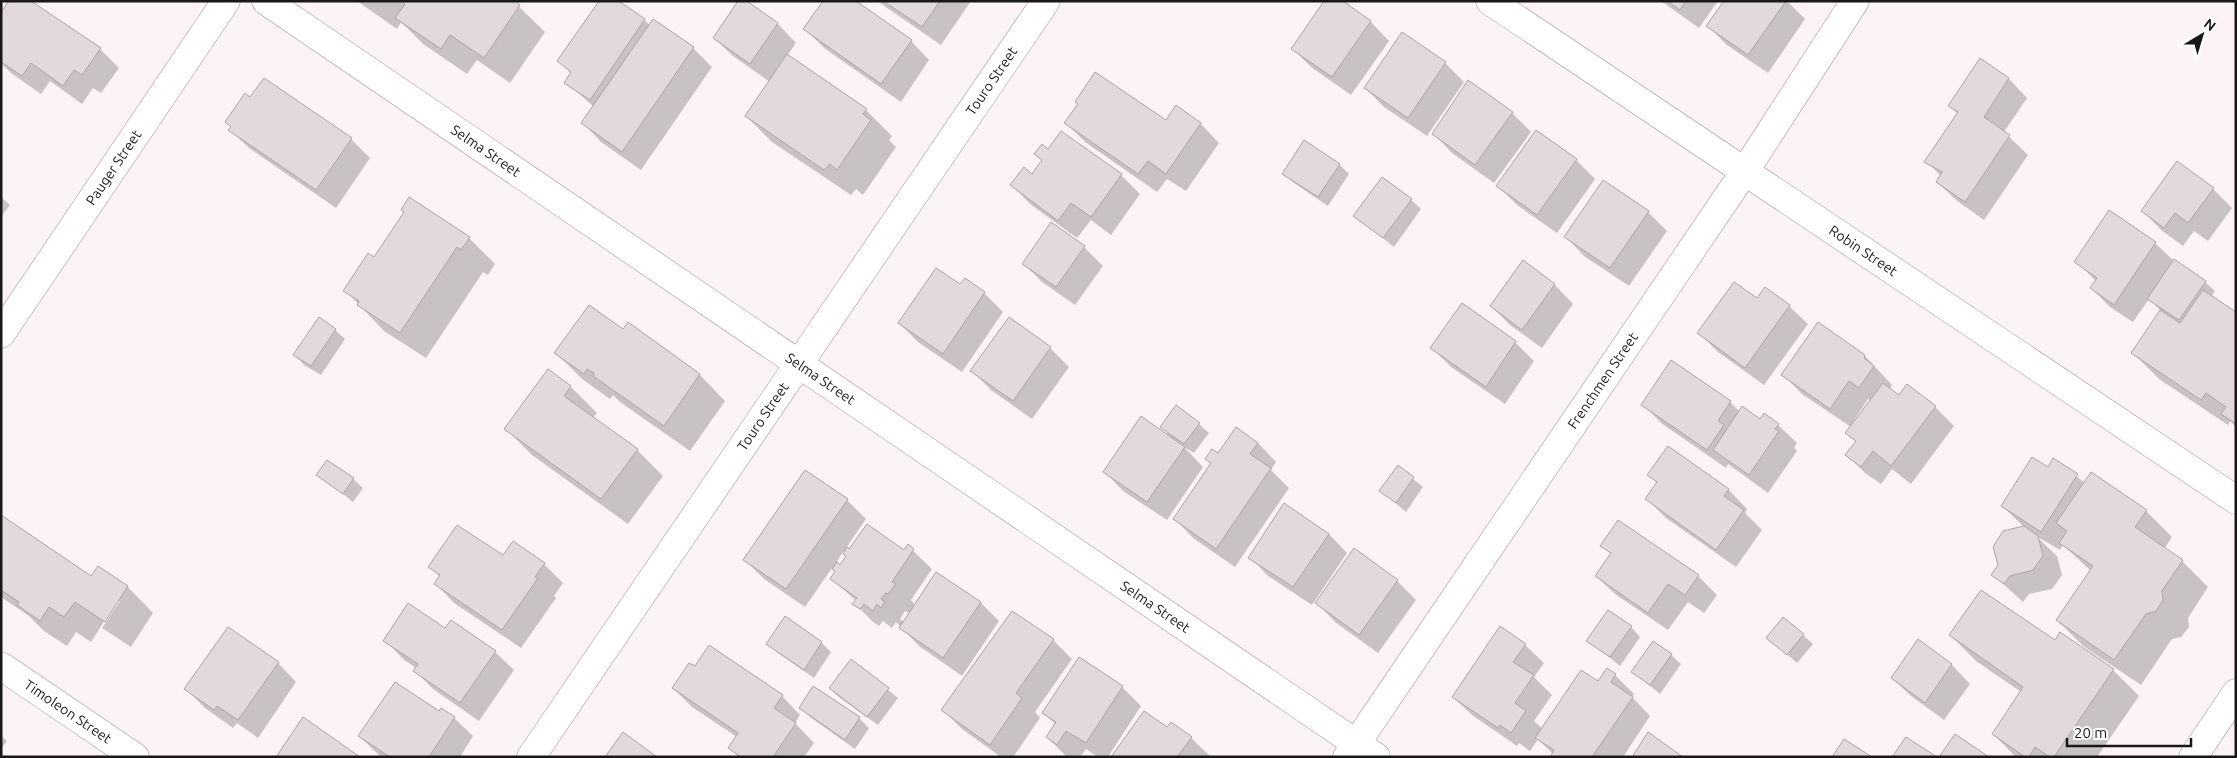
<svg xmlns="http://www.w3.org/2000/svg" width="2237" height="758" font-family="Ubuntu,sans-serif">
	<style>
		.shadow { fill: #0003; fill-rule: evenodd }
		.building { fill: #e2d9dc; stroke: #aca3a6 }
		.lines { fill: none; stroke-linecap: round; stroke-linejoin: round }
		.minor-casing { stroke: #9f9699; stroke-width: 29 }
		.major-casing { stroke: #9f9699; stroke-width: 29 }
		.minor { stroke: #fff; stroke-width: 28 }
		.major { stroke: #fff; stroke-width: 28 }
		.labels { text-anchor: middle; stroke-width: 4.5; stroke-linejoin: round; paint-order: stroke }
		.street-label { font-size: 14px; fill: #1a1718; stroke: #fff }
	</style>
	<rect width="100%" height="100%" fill="#fcf3f6"/>
	<path class="shadow" d="M 357,1 L 513,1 L 545,32 L 510,83 L 477,60 L 467,74 L 423,44 L 401,22 L 397,29 Z
		M 744,1 L 778,24 L 796,43 L 787,56 L 866,110 L 892,136 L 889,140 L 896,147 L 863,195 L 856,189 L 851,195 L 772,142 L 746,116 L 770,82 L 733,56 L 714,38 Z
		M 877,1 L 971,1 L 941,45 Z
		M 1341,1 L 1371,22 L 1389,41 L 1351,95 L 1311,67 L 1293,49 Z
		M 1661,1 L 1718,1 L 1699,28 Z
		M 1725,1 L 1787,1 L 1805,19 L 1768,73 L 1727,45 L 1708,26 Z
		M 1,15 L 100,49 L 119,68 L 101,93 L 93,88 L 82,104 L 50,81 L 41,94 L 11,73 L 1,63 Z
		M 644,20 L 650,25 L 693,48 L 712,67 L 641,170 L 601,142 L 583,123 L 594,107 L 566,82 L 572,74 L 559,61 Z
		M 805,29 L 911,41 L 929,60 L 901,102 L 824,48 Z
		M 1980,60 L 2009,79 L 2027,98 L 2004,132 L 2028,155 L 1984,220 L 1956,200 L 1937,182 L 1941,176 L 1926,161 L 1958,114 L 1949,106 Z
		M 1445,63 L 1464,82 L 1427,136 L 1384,107 L 1365,88 Z
		M 251,98 L 351,139 L 370,158 L 336,208 L 249,148 L 230,130 Z
		M 1176,107 L 1201,124 L 1219,143 L 1186,191 L 1167,179 L 1157,192 L 1085,142 L 1066,123 L 1166,122 Z
		M 1512,113 L 1531,132 L 1494,183 L 1452,153 L 1434,134 Z
		M 1061,133 L 1121,175 L 1140,194 L 1111,235 L 1091,220 L 1077,238 L 1030,204 L 1012,185 L 1032,175 Z
		M 1576,160 L 1595,179 L 1557,233 L 1517,205 L 1498,186 Z
		M 2177,163 L 2213,189 L 2232,208 L 2208,241 L 2194,231 L 2183,246 L 2161,230 L 2143,211 Z
		M 1340,165 L 1349,174 L 1328,206 L 1294,183 L 1284,174 Z
		M 1604,182 L 1648,212 L 1667,231 L 1629,286 L 1584,256 L 1566,237 Z
		M 1,197 L 10,205 L 1,217 Z
		M 410,198 L 469,238 L 495,264 L 488,275 L 483,272 L 426,358 L 384,331 L 345,290 L 374,259 L 405,212 Z
		M 1411,200 L 1421,209 L 1394,247 L 1355,216 Z
		M 2109,212 L 2155,243 L 2174,261 L 2205,282 L 2215,291 L 2211,297 L 2236,314 L 2236,427 L 2230,421 L 2228,425 L 2159,379 L 2133,353 L 2161,311 L 2149,299 L 2133,322 L 2110,307 L 2091,288 L 2096,281 L 2076,261 Z
		M 1084,247 L 1103,266 L 1075,305 L 1042,282 L 1024,264 Z
		M 1523,262 L 1555,285 L 1573,304 L 1542,348 L 1510,325 L 1491,306 Z
		M 965,280 L 984,293 L 1003,312 L 962,372 L 918,342 L 899,323 L 961,286 Z
		M 1757,300 L 1789,306 L 1808,324 L 1764,385 L 1718,352 L 1699,333 Z
		M 1009,319 L 1050,348 L 1069,367 L 1032,419 L 991,390 L 972,371 Z
		M 335,330 L 345,339 L 321,375 L 304,365 L 295,355 Z
		M 624,331 L 700,375 L 725,401 L 690,451 L 620,402 L 613,395 L 610,399 L 582,379 L 556,353 Z
		M 1515,342 L 1534,361 L 1505,404 L 1451,367 L 1432,348 Z
		M 1865,356 L 1892,385 L 1889,390 L 1899,397 L 1935,407 L 1954,426 L 1911,484 L 1892,469 L 1881,484 L 1865,473 L 1847,455 L 1856,442 L 1847,433 L 1851,427 L 1802,394 L 1783,375 ZM 1868,399 L 1871,401 L 1856,421 L 1854,420 Z
		M 1672,362 L 1730,402 L 1740,412 L 1761,421 L 1778,425 L 1797,443 L 1794,448 L 1797,451 L 1768,493 L 1728,464 L 1726,468 L 1661,423 L 1643,404 Z
		M 548,371 L 571,387 L 597,413 L 593,418 L 637,450 L 663,476 L 628,524 L 532,455 L 506,429 Z
		M 1199,424 L 1209,433 L 1194,453 L 1184,447 L 1203,467 L 1167,520 L 1123,491 L 1105,472 L 1174,441 L 1162,427 Z
		M 1258,443 L 1276,462 L 1271,470 L 1289,488 L 1235,567 L 1193,538 L 1175,519 L 1212,464 L 1207,459 Z
		M 1668,447 L 1729,490 L 1747,509 L 1745,513 L 1762,530 L 1736,567 L 1666,518 L 1647,499 L 1658,484 L 1649,475 Z
		M 2054,459 L 2085,483 L 2146,511 L 2172,537 L 2164,549 L 2182,561 L 2208,587 L 2188,618 L 2189,627 L 2181,637 L 2172,639 L 2141,685 L 2083,646 L 2057,620 L 2091,571 L 2063,545 L 2060,550 L 2036,536 L 2057,556 L 2062,575 L 2052,589 L 2029,594 L 2023,602 L 1992,574 L 2024,527 L 2002,506 L 2048,469 Z
		M 1398,467 L 1423,487 L 1406,512 L 1381,491 Z
		M 318,474 L 353,479 L 363,488 L 353,502 Z
		M 847,500 L 866,519 L 846,548 L 850,551 L 904,552 L 908,546 L 932,569 L 911,600 L 915,605 L 980,602 L 999,621 L 962,676 L 919,646 L 896,622 L 892,628 L 883,621 L 879,626 L 873,622 L 854,603 L 856,601 L 832,579 L 836,572 L 832,568 L 805,607 L 764,579 L 745,560 ZM 843,552 L 848,557 L 841,566 L 836,563 ZM 905,611 L 910,613 L 904,622 L 900,619 Z
		M 1,517 L 92,578 L 98,568 L 128,587 L 153,613 L 131,647 L 102,628 L 120,601 L 117,601 L 91,642 L 76,632 L 67,646 L 44,631 L 29,616 L 1,597 Z
		M 1329,534 L 1347,553 L 1312,605 L 1268,576 L 1250,557 Z
		M 1602,545 L 1698,576 L 1717,595 L 1704,613 L 1688,602 L 1668,630 L 1615,594 L 1596,576 L 1611,554 Z
		M 544,564 L 563,583 L 554,596 L 556,598 L 521,648 L 454,603 L 436,584 L 440,577 L 430,567 Z
		M 1397,581 L 1416,600 L 1378,653 L 1335,622 L 1317,603 Z
		M 1013,612 L 1053,640 L 1072,659 L 1035,712 L 1040,718 L 1013,757 L 1001,757 L 962,729 L 943,710 Z
		M 785,618 L 822,643 L 831,652 L 814,678 L 778,653 L 768,644 Z
		M 1631,627 L 1640,637 L 1620,666 L 1588,640 Z
		M 1803,635 L 1813,644 L 1797,663 L 1768,638 Z
		M 1950,635 L 2055,642 L 2113,670 L 2139,696 L 2097,757 L 2016,757 L 1993,734 L 2021,692 L 1976,661 Z
		M 385,640 L 495,652 L 514,670 L 479,721 L 433,689 L 415,671 L 416,668 L 403,659 Z
		M 1918,641 L 1952,665 L 1970,684 L 1944,720 L 1911,696 L 1892,678 Z
		M 1525,645 L 1544,663 L 1534,677 L 1552,695 L 1534,721 L 1543,729 L 1598,683 L 1615,675 L 1634,694 L 1632,697 L 1650,716 L 1623,757 L 1551,757 L 1553,754 L 1538,739 L 1530,751 L 1519,743 L 1517,746 L 1472,715 L 1453,697 Z
		M 1671,655 L 1681,664 L 1660,694 L 1633,672 Z
		M 1080,659 L 1122,687 L 1141,706 L 1108,757 L 1098,757 L 1086,749 L 1080,757 L 1067,757 L 1047,737 L 1056,725 L 1044,713 Z
		M 851,660 L 898,698 L 878,725 L 840,698 L 830,688 Z
		M 278,663 L 296,682 L 258,738 L 237,723 L 233,728 L 205,708 L 186,689 Z
		M 813,687 L 859,718 L 869,728 L 855,749 L 810,717 L 801,707 Z
		M 673,688 L 782,696 L 800,715 L 795,723 L 814,743 L 804,757 L 739,757 L 729,747 L 737,737 L 692,707 Z
		M 440,713 L 454,718 L 473,736 L 460,757 L 381,757 L 359,736 Z
		M 1167,729 L 1191,738 L 1210,756 L 1112,757 Z
		M 1,736 L 7,741 L 1,749 Z"/>
	<path class="building" d="M 9,1 L 31,1 L 101,48 L 82,75 L 74,70 L 63,86 L 31,63 L 22,76 L 1,62 L 1,12 Z
		M 401,1 L 515,1 L 520,5 L 484,58 L 450,35 L 441,49 L 395,18 L 405,4 Z
		M 599,1 L 619,1 L 645,19 L 590,100 L 564,83 L 571,72 L 557,61 Z
		M 738,1 L 747,1 L 778,23 L 750,64 L 713,38 Z
		M 823,1 L 856,1 L 912,40 L 881,84 L 803,29 Z
		M 883,1 L 940,1 L 922,27 Z
		M 1324,1 L 1343,1 L 1371,21 L 1332,77 L 1291,49 Z
		M 1667,1 L 1686,1 L 1680,10 Z
		M 1724,1 L 1786,1 L 1748,55 L 1706,26 Z
		M 653,19 L 694,47 L 622,152 L 581,123 Z
		M 1402,32 L 1446,62 L 1408,118 L 1364,88 Z
		M 787,54 L 867,109 L 863,114 L 871,120 L 837,170 L 830,164 L 824,170 L 745,116 Z
		M 1980,58 L 2009,78 L 1984,117 L 2010,135 L 1965,202 L 1936,182 L 1942,172 L 1924,162 L 1958,112 L 1948,106 Z
		M 1095,72 L 1166,120 L 1176,105 L 1201,123 L 1166,174 L 1148,161 L 1138,174 L 1064,123 L 1078,104 L 1075,102 Z
		M 264,78 L 352,138 L 316,190 L 228,130 L 231,127 L 225,122 L 245,93 L 250,97 Z
		M 1468,80 L 1513,112 L 1475,165 L 1432,134 Z
		M 1536,130 L 1577,159 L 1537,215 L 1496,186 Z
		M 1061,131 L 1122,174 L 1091,217 L 1071,203 L 1058,221 L 1010,185 L 1024,167 L 1032,174 L 1042,160 L 1034,154 L 1042,144 L 1048,149 Z
		M 1304,140 L 1340,164 L 1318,197 L 1282,174 Z
		M 2177,161 L 2214,188 L 2188,223 L 2175,213 L 2164,228 L 2141,211 Z
		M 1382,177 L 1412,199 L 1383,238 L 1353,216 Z
		M 1603,180 L 1649,211 L 1610,268 L 1564,237 Z
		M 409,197 L 470,237 L 461,250 L 457,247 L 400,333 L 357,305 L 359,301 L 343,291 L 368,253 L 374,257 L 404,212 L 401,210 Z
		M 2109,210 L 2156,242 L 2114,305 L 2090,288 L 2097,278 L 2074,262 Z
		M 1051,222 L 1085,246 L 1056,287 L 1022,264 Z
		M 2174,259 L 2206,281 L 2179,320 L 2147,299 Z
		M 1523,260 L 1555,284 L 1522,330 L 1490,306 Z
		M 936,268 L 960,284 L 965,278 L 985,292 L 943,354 L 898,323 Z
		M 1734,282 L 1757,298 L 1765,287 L 1790,305 L 1745,368 L 1697,333 Z
		M 2203,290 L 2236,312 L 2236,424 L 2221,414 L 2226,407 L 2206,393 L 2201,400 L 2131,353 L 2160,310 L 2180,323 Z
		M 1462,303 L 1516,341 L 1486,387 L 1430,348 Z
		M 589,305 L 623,329 L 628,322 L 700,374 L 664,426 L 593,376 L 594,373 L 587,369 L 584,374 L 554,353 Z
		M 319,317 L 336,329 L 311,366 L 293,355 Z
		M 1009,317 L 1051,347 L 1013,401 L 970,371 Z
		M 1818,322 L 1865,355 L 1864,358 L 1874,366 L 1859,388 L 1849,381 L 1830,409 L 1781,375 Z
		M 1671,360 L 1731,401 L 1718,421 L 1724,425 L 1707,450 L 1641,405 Z
		M 548,369 L 571,386 L 564,396 L 638,449 L 601,499 L 504,429 Z
		M 1883,383 L 1899,395 L 1907,384 L 1936,406 L 1891,466 L 1873,451 L 1861,467 L 1845,455 L 1856,441 L 1845,433 Z
		M 1176,405 L 1200,423 L 1184,444 L 1160,427 Z
		M 1742,406 L 1760,419 L 1764,413 L 1779,424 L 1775,429 L 1779,431 L 1749,475 L 1713,450 Z
		M 1141,416 L 1185,447 L 1147,502 L 1103,472 Z
		M 1236,427 L 1258,443 L 1250,454 L 1271,468 L 1216,549 L 1173,519 L 1211,463 L 1205,459 L 1212,449 L 1218,453 Z
		M 1668,446 L 1729,489 L 1724,496 L 1744,510 L 1716,550 L 1645,499 L 1657,482 L 1647,475 Z
		M 2032,457 L 2048,467 L 2053,458 L 2078,474 L 2041,532 L 2001,506 Z
		M 327,460 L 354,478 L 343,494 L 316,475 Z
		M 1398,465 L 1414,477 L 1396,503 L 1379,491 Z
		M 805,470 L 848,499 L 786,589 L 743,560 Z
		M 2091,472 L 2147,510 L 2135,527 L 2183,560 L 2162,591 L 2163,600 L 2156,611 L 2146,614 L 2114,660 L 2056,620 L 2093,566 L 2059,543 L 2067,531 L 2056,523 Z
		M 1284,503 L 1329,534 L 1293,587 L 1248,558 Z
		M 1,515 L 91,576 L 98,566 L 128,586 L 105,622 L 75,602 L 64,617 L 49,607 L 40,621 L 17,605 L 19,602 L 1,590 Z
		M 1618,520 L 1699,575 L 1685,595 L 1668,584 L 1648,613 L 1595,576 L 1611,553 L 1600,546 Z
		M 867,524 L 904,550 L 908,544 L 914,549 L 892,582 L 896,584 L 888,594 L 886,593 L 881,599 L 885,602 L 881,608 L 877,604 L 873,611 L 864,604 L 860,609 L 852,604 L 857,598 L 830,579 L 835,571 L 832,569 L 837,562 L 840,565 L 846,556 L 843,554 L 847,547 L 849,549 Z
		M 457,525 L 503,555 L 513,541 L 545,563 L 535,577 L 538,578 L 502,630 L 434,584 L 440,575 L 428,567 Z
		M 2024,526 L 2038,536 L 2043,556 L 2033,570 L 2010,576 L 2004,584 L 1991,575 L 1998,565 L 1993,547 L 2003,531 Z
		M 1354,548 L 1398,580 L 1359,635 L 1315,603 Z
		M 936,572 L 981,602 L 943,658 L 899,628 Z
		M 1981,590 L 2055,640 L 2060,632 L 2114,669 L 2054,757 L 2050,757 L 2035,747 L 2029,757 L 2025,757 L 1992,734 L 2023,687 L 1949,635 Z
		M 408,603 L 445,628 L 451,620 L 496,651 L 460,703 L 413,671 L 418,664 L 383,641 Z
		M 1608,610 L 1632,626 L 1610,657 L 1586,641 Z
		M 1012,611 L 1054,639 L 1016,693 L 1022,698 L 990,745 L 941,710 Z
		M 785,616 L 822,642 L 804,670 L 766,644 Z
		M 1783,617 L 1804,634 L 1787,655 L 1766,638 Z
		M 1500,626 L 1526,644 L 1513,662 L 1534,675 L 1515,703 L 1526,711 L 1511,733 L 1500,725 L 1498,728 L 1452,697 Z
		M 228,627 L 279,662 L 238,720 L 217,706 L 214,710 L 184,689 Z
		M 1918,639 L 1952,664 L 1925,703 L 1891,678 Z
		M 1653,641 L 1672,654 L 1650,685 L 1631,672 Z
		M 709,645 L 783,695 L 774,708 L 796,723 L 773,757 L 741,757 L 728,748 L 738,733 L 672,688 L 689,663 L 695,666 Z
		M 1079,657 L 1123,686 L 1086,743 L 1066,731 L 1057,745 L 1046,737 L 1056,722 L 1042,713 Z
		M 851,659 L 889,688 L 867,717 L 829,688 Z
		M 1607,668 L 1616,674 L 1611,682 L 1633,697 L 1592,757 L 1550,757 L 1554,750 L 1535,738 L 1581,670 L 1598,681 Z
		M 395,682 L 439,711 L 441,708 L 455,717 L 429,757 L 390,757 L 358,736 Z
		M 813,686 L 860,717 L 845,740 L 799,708 Z
		M 1144,711 L 1167,727 L 1171,722 L 1192,737 L 1177,757 L 1111,757 Z
		M 303,717 L 360,757 L 276,757 Z
		M 623,732 L 657,757 L 605,757 Z
		M 1648,732 L 1683,757 L 1632,757 Z
		M 1955,734 L 1989,757 L 1939,757 Z
		M 1906,737 L 1937,757 L 1892,757 Z
		M 1844,739 L 1872,757 L 1832,757 Z"/>
	<g class="lines">
		<defs>
			<g id="minor">
				<path id="s1" d="M 266,1 L 1376,757"/>
				<path id="s2" d="M 1490,1 L 2236,500"/>
				<path id="s3" d="M 1,334 L 226,1"/>
				<path id="s4" d="M 1,666 L 135,757"/>
				<path id="s5" d="M 531,757 L 1046,1"/>
				<path id="s6" d="M 1347,757 L 1745,171 L 1855,1"/>
			</g>
			<path id="major" d="M 2193,757 L 2236,693"/>
		</defs>
		<use href="#minor" class="minor-casing"/>
		<use href="#major" class="major-casing"/>
		<use href="#minor" class="minor"/>
		<use href="#major" class="major"/>
	</g>
	<g class="labels">
		<g class="street-label">
			<text dy="5" stroke="none"><textPath href="#s5" startOffset="818">Touro Street</textPath></text>
			<text dy="5" stroke="none"><textPath href="#s1" startOffset="266">Selma Street</textPath></text>
			<text dy="5" stroke="none"><textPath href="#s3" startOffset="201">Pauger Street</textPath></text>
			<text dy="5" stroke="none"><textPath href="#s2" startOffset="449">Robin Street</textPath></text>
			<text dy="5" stroke="none"><textPath href="#s1" startOffset="671">Selma Street</textPath></text>
			<text dy="5" stroke="none"><textPath href="#s6" startOffset="455">Frenchmen Street</textPath></text>
			<text dy="5" stroke="none"><textPath href="#s5" startOffset="412">Touro Street</textPath></text>
			<text dy="5" stroke="none"><textPath href="#s1" startOffset="1076">Selma Street</textPath></text>
			<text dy="5" stroke="none"><textPath href="#s4" startOffset="81">Timoleon Street</textPath></text>
		</g>
	</g>
	<rect width="2237" height="758" fill="none" stroke="#1a1718" stroke-width="5"/>
	<g transform="translate(2202 35) rotate(38)" stroke="#ffffff" stroke-width="4" paint-order="stroke">
	<path d="M0-4L9 19L0 12L-9 19Z" fill="#1a1718"/>
	<text y="-8" font-size="14" font-weight="bold" text-anchor="middle" fill="#1a1718">N</text>
	</g>
	<path d="M2067 738v8h124v-8" fill="none" stroke="#1a1718" stroke-width="2.5"/>
	<text x="2074" y="738" font-size="15" fill="#1a1718" stroke="#ffffff" stroke-width="4" paint-order="stroke">20 m</text>
</svg>
